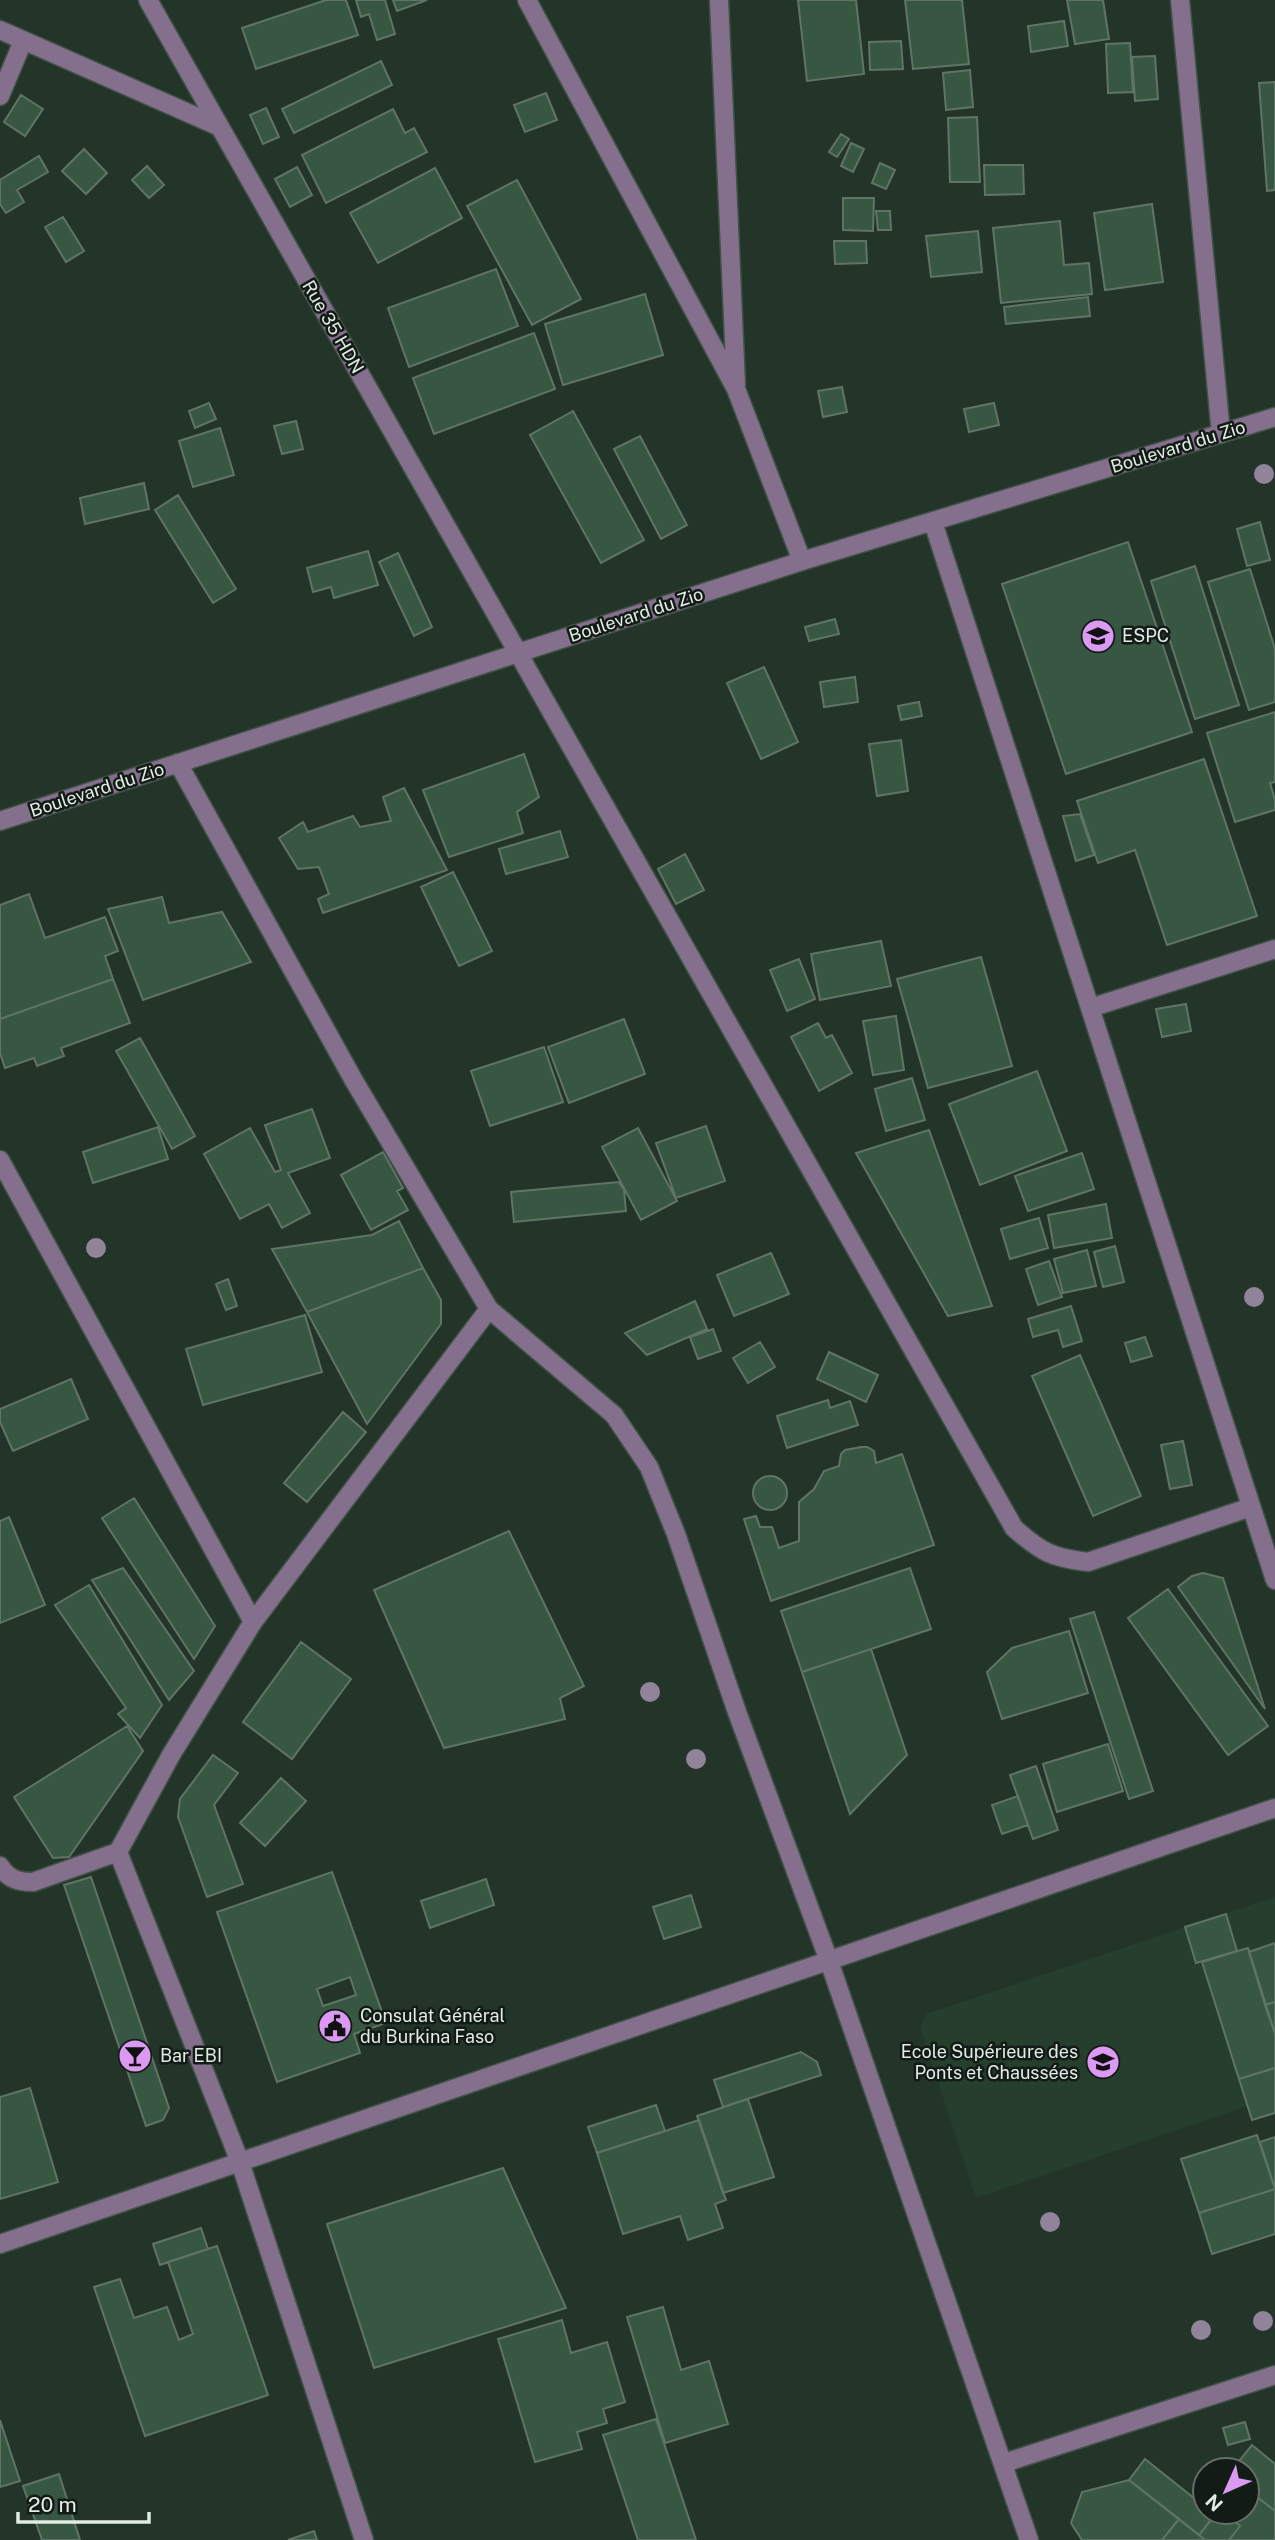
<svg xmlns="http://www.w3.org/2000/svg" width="1275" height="2540" font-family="'Public Sans',sans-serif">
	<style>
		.built { fill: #253e2e }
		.building { fill: #375743; stroke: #607466; stroke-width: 2; fill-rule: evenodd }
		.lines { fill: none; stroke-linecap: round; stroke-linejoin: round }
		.minor-casing { stroke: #415247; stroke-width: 21 }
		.minor { stroke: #846f8c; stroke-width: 18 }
		.tree { fill: #90839a }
		.labels { text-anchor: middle; stroke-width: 5; stroke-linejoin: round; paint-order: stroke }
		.street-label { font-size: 18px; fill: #e1ece4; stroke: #121b15 }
		.poi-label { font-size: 18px; fill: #e1ece4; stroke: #121b15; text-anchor: start }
	</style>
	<rect width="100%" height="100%" fill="#233529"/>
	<path class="built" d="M 1275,1897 L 1275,2097 L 976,2198 L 920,2027 L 926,2014 Z"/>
	<path class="building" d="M 326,0 L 346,0 L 358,35 L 256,69 L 242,28 Z
		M 356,0 L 385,0 L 395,34 L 377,40 L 369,14 L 361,17 Z
		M 393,0 L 427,0 L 397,11 Z
		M 798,0 L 856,0 L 864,74 L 807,81 Z
		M 905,0 L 962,0 L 969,64 L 913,69 Z
		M 1067,0 L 1103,0 L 1109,39 L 1075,44 Z
		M 1064,21 L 1068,46 L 1031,52 L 1028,26 Z
		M 901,41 L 903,69 L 870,70 L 869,42 Z
		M 1130,43 L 1133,92 L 1108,93 L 1106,44 Z
		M 1155,56 L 1158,99 L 1135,101 L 1132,57 Z
		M 381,61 L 392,85 L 294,133 L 282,109 Z
		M 970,70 L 973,107 L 946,110 L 943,73 Z
		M 1275,82 L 1275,190 L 1267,191 L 1259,83 Z
		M 546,93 L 557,120 L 525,132 L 514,105 Z
		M 21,95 L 43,109 L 25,136 L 4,122 Z
		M 266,108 L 279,137 L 263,144 L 250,115 Z
		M 393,109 L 405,133 L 414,128 L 427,152 L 326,203 L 302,155 Z
		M 977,117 L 980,182 L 950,182 L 948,118 Z
		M 841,134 L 849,139 L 837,157 L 829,152 Z
		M 851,143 L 864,149 L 853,172 L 841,166 Z
		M 84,149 L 107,173 L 86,194 L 62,171 Z
		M 39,156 L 48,172 L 17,190 L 24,202 L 6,213 L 0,204 L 0,180 Z
		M 880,163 L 895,170 L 886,189 L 872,183 Z
		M 984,165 L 1023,165 L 1024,194 L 985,195 Z
		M 147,166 L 164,185 L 149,198 L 132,180 Z
		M 297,167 L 312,195 L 290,207 L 275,179 Z
		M 435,168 L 462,218 L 378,263 L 350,213 Z
		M 517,180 L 581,299 L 532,325 L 467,206 Z
		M 843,198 L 874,198 L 873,231 L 843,230 Z
		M 1152,204 L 1163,282 L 1105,290 L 1094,213 Z
		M 876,211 L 890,211 L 891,230 L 878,230 Z
		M 63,217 L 84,251 L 66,262 L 45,227 Z
		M 1060,221 L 1064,265 L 1089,263 L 1092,294 L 1001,303 L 993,228 Z
		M 978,231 L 982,272 L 931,277 L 926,236 Z
		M 834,241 L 866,241 L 867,263 L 835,264 Z
		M 496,269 L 518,326 L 409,367 L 388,308 Z
		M 645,294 L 663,355 L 563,385 L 545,324 Z
		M 1088,297 L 1090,316 L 1006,324 L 1004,307 Z
		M 534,333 L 555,389 L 434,434 L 413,378 Z
		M 842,387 L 847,412 L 823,417 L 818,391 Z
		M 209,403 L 216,419 L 195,428 L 189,411 Z
		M 994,403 L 999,425 L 969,432 L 964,409 Z
		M 573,411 L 644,540 L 601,563 L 530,435 Z
		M 296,421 L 303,449 L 282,454 L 274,426 Z
		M 220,428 L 234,475 L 193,487 L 179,441 Z
		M 640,436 L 687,525 L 661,539 L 614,449 Z
		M 144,483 L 149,509 L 85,524 L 80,498 Z
		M 178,495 L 236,589 L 213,603 L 155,510 Z
		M 1260,522 L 1270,560 L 1247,566 L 1237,529 Z
		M 1128,542 L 1192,732 L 1066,774 L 1002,584 Z
		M 368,551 L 378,585 L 334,598 L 331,587 L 313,592 L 307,568 Z
		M 398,553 L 432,627 L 414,636 L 379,562 Z
		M 1195,566 L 1239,705 L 1195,719 L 1151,581 Z
		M 1250,569 L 1275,649 L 1275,702 L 1249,710 L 1208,582 Z
		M 835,619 L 839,634 L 809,641 L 805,627 Z
		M 764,667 L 798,742 L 761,759 L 727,683 Z
		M 855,677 L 858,702 L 824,707 L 820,682 Z
		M 919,702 L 922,716 L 901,720 L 898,706 Z
		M 1275,712 L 1275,782 L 1270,783 L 1275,800 L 1275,810 L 1235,822 L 1207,733 Z
		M 901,740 L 908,791 L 877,796 L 869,744 Z
		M 524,754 L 539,797 L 517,812 L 523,833 L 449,857 L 423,790 Z
		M 1204,759 L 1257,916 L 1167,945 L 1135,850 L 1098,863 L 1077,801 Z
		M 404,788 L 447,870 L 323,913 L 318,899 L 329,894 L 319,867 L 298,869 L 279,838 L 303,822 L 308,832 L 353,816 L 360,827 L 391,821 L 383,797 Z
		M 1080,814 L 1094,855 L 1076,861 L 1063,816 Z
		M 560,831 L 568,857 L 506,874 L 499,849 Z
		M 685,854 L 704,890 L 676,904 L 658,869 Z
		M 453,872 L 492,951 L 459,966 L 421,887 Z
		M 29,894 L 45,938 L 105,917 L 118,951 L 105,956 L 113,979 L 0,1019 L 0,905 Z
		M 162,897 L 169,923 L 222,912 L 251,962 L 143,1000 L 108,909 Z
		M 881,941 L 891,986 L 820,1000 L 811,954 Z
		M 981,957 L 1012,1066 L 928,1088 L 897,979 Z
		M 799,959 L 815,999 L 787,1011 L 770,970 Z
		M 113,979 L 130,1023 L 61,1048 L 64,1056 L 37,1066 L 34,1058 L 5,1068 L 0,1053 L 0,1019 Z
		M 1186,1004 L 1191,1031 L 1162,1037 L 1156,1009 Z
		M 896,1016 L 904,1070 L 873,1075 L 863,1021 Z
		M 624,1019 L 645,1074 L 569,1103 L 548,1047 Z
		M 818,1023 L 826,1038 L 832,1035 L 852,1073 L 819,1091 L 791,1037 Z
		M 140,1038 L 195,1136 L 172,1149 L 116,1051 Z
		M 544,1047 L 563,1102 L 490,1126 L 471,1071 Z
		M 1037,1071 L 1067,1151 L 980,1185 L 949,1104 Z
		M 912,1078 L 925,1120 L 886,1131 L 875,1089 Z
		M 312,1109 L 330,1158 L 288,1173 L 310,1213 L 282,1228 L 269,1204 L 240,1219 L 204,1154 L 250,1128 L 275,1172 L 281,1170 L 265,1125 Z
		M 706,1126 L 725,1181 L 676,1198 L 656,1143 Z
		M 158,1127 L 168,1159 L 93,1183 L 83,1152 Z
		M 638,1128 L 677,1201 L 641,1220 L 602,1147 Z
		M 929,1130 L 992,1306 L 948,1316 L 856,1153 Z
		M 383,1152 L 403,1188 L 397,1191 L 408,1210 L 371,1230 L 341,1175 Z
		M 1082,1153 L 1094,1189 L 1028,1211 L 1015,1176 Z
		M 619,1182 L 624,1190 L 626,1211 L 514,1222 L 511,1192 Z
		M 1106,1204 L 1112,1238 L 1054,1248 L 1048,1215 Z
		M 1039,1218 L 1048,1248 L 1010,1259 L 1001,1229 Z
		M 399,1221 L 423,1268 L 307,1312 L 272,1249 L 372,1235 Z
		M 1115,1246 L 1124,1282 L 1103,1287 L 1094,1252 Z
		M 1087,1250 L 1096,1286 L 1063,1293 L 1054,1259 Z
		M 771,1253 L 789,1294 L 734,1316 L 717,1275 Z
		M 1049,1261 L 1062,1297 L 1038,1305 L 1026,1269 Z
		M 423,1268 L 441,1300 L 441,1324 L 367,1424 L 307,1312 Z
		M 228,1279 L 237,1306 L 226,1310 L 216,1284 Z
		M 695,1301 L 707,1329 L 647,1355 L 625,1333 Z
		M 1071,1306 L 1082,1341 L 1063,1347 L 1058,1330 L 1033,1337 L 1028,1319 Z
		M 305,1315 L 322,1372 L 203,1405 L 186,1349 Z
		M 713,1329 L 721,1351 L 698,1359 L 690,1337 Z
		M 1145,1337 L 1152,1356 L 1131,1362 L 1125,1343 Z
		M 760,1342 L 775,1367 L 748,1383 L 733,1358 Z
		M 829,1352 L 878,1375 L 866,1402 L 817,1379 Z
		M 1080,1355 L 1141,1496 L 1093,1516 L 1032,1376 Z
		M 71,1379 L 88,1419 L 13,1451 L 0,1422 L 0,1409 Z
		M 828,1400 L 830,1408 L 850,1401 L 858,1425 L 787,1448 L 777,1416 Z
		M 343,1412 L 366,1432 L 307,1502 L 284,1483 Z
		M 1183,1441 L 1192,1485 L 1170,1489 L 1161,1445 Z
		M 861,1447 L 867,1447 L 874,1451 L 876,1463 L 902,1454 L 934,1545 L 771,1601 L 744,1519 L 756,1516 L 760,1527 L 772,1527 L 779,1548 L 799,1541 L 799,1502 L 814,1489 L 824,1471 L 839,1466 L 841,1454 L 845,1450 Z
		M753 1493a17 17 0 1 1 34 0a17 17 0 1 1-34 0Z
		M 134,1498 L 215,1626 L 194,1659 L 102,1518 Z
		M 9,1517 L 45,1605 L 0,1623 L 0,1521 Z
		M 509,1531 L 584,1686 L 560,1698 L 565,1719 L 444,1748 L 374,1590 Z
		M 123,1568 L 194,1671 L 169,1700 L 92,1580 Z
		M 910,1568 L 931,1629 L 802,1672 L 781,1611 Z
		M 1203,1573 L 1223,1578 L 1265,1709 L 1178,1587 L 1192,1576 Z
		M 89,1585 L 162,1705 L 140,1738 L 118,1714 L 126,1708 L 55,1605 Z
		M 1168,1589 L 1268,1726 L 1228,1755 L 1128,1618 Z
		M 1094,1612 L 1153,1791 L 1129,1799 L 1070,1619 Z
		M 1069,1631 L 1088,1693 L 1002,1719 L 987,1672 L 1012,1648 Z
		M 301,1642 L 351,1679 L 292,1759 L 243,1722 Z
		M 871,1649 L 907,1755 L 850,1814 L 802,1672 Z
		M 127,1726 L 143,1751 L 69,1857 L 53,1858 L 14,1797 Z
		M 1108,1744 L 1123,1791 L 1057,1812 L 1043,1764 Z
		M 213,1755 L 238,1773 L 214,1805 L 243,1884 L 207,1897 L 178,1817 L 180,1799 Z
		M 1036,1766 L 1058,1830 L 1033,1839 L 1010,1775 Z
		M 281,1778 L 306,1801 L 265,1846 L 240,1823 Z
		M 1018,1796 L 1028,1825 L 1002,1834 L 992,1805 Z
		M 332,1872 L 386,2023 L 354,2034 L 360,2053 L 277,2082 L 217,1912 ZM 350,1977 L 356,1995 L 323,2006 L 317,1989 Z
		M 91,1877 L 169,2108 L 163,2120 L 146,2126 L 64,1885 Z
		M 486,1879 L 494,1905 L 430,1928 L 421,1901 Z
		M 691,1895 L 701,1927 L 664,1939 L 653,1907 Z
		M 1226,1914 L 1237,1951 L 1196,1963 L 1185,1927 Z
		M 1275,1943 L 1275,2002 L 1265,2005 L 1249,1952 Z
		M 1248,1948 L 1275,2034 L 1275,2068 L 1239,2079 L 1202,1962 Z
		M 1275,2002 L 1275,2034 L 1265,2005 Z
		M 801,2052 L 817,2062 L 821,2075 L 723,2107 L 714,2080 Z
		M 1275,2068 L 1275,2113 L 1252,2120 L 1239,2079 Z
		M 30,2088 L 58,2182 L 0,2199 L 0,2097 Z
		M 748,2099 L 774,2177 L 723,2193 L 697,2116 Z
		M 656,2105 L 665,2131 L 597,2153 L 588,2127 Z
		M 699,2120 L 726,2200 L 715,2204 L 723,2228 L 688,2240 L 680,2216 L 623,2234 L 597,2153 Z
		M 1257,2135 L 1275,2189 L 1199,2213 L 1181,2159 Z
		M 1275,2137 L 1275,2189 L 1260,2142 Z
		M 503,2168 L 566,2308 L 374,2368 L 327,2224 Z
		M 1275,2189 L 1275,2234 L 1212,2254 L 1199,2213 Z
		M 201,2228 L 208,2249 L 160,2265 L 153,2244 Z
		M 217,2246 L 268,2395 L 145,2436 L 94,2287 L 120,2279 L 134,2318 L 167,2307 L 179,2340 L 193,2334 L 168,2262 Z
		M 663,2307 L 681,2370 L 709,2361 L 728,2424 L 665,2443 L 627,2317 Z
		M 562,2320 L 571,2353 L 607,2342 L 625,2402 L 603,2409 L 607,2423 L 577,2432 L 582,2449 L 535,2462 L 498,2339 Z
		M 656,2419 L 696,2540 L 638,2540 L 603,2435 Z
		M 0,2420 L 20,2481 L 0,2487 Z
		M 1245,2422 L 1250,2439 L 1228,2445 L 1223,2428 Z
		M 1252,2445 L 1275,2464 L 1275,2511 L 1247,2489 L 1247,2470 L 1232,2470 Z
		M 1145,2459 L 1205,2507 L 1205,2512 L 1215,2515 L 1199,2535 L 1129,2480 Z
		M 59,2474 L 80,2540 L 42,2540 L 23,2486 Z
		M 1129,2480 L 1179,2519 L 1162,2540 L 1082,2540 L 1071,2523 L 1082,2492 Z
		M 1247,2489 L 1275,2511 L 1275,2540 L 1229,2540 L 1240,2526 L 1222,2512 L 1247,2512 Z
		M 1217,2512 L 1222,2512 L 1240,2526 L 1229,2540 L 1205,2540 L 1199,2535 Z
		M 1179,2519 L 1199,2535 L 1205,2540 L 1162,2540 Z
		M 314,2531 L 317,2540 L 288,2540 Z"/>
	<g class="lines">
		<defs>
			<path id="minor" d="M 148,0 L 1014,1528 C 1041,1552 1052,1558 1088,1562 L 1251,1507
				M 527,0 L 736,389 L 802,561
				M 719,0 L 736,385
				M 1180,0 L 1221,434
				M 0,30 L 220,127
				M 0,96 L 23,41
				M 933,522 L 1275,1580
				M 178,763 L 353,1079 L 489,1309 L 614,1415 L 649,1467 L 676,1534 L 737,1712 L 829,1961 L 1029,2540
				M 0,821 L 802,561 L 1275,417
				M 1090,1008 L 1275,949
				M 0,1160 L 253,1622
				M 0,1866 C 8,1879 18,1882 33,1882 L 118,1852
				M 0,2244 L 1275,1808
				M 1004,2463 L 1275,2375
				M 364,2540 L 240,2162 L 118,1852 L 171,1755 L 253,1622 L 489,1309"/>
		</defs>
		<use href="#minor" class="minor-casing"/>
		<use href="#minor" class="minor"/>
	</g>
	<g class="tree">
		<circle cx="1264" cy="474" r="10"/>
		<circle cx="96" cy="1248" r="10"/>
		<circle cx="1254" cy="1297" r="10"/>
		<circle cx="650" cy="1692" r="10"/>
		<circle cx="696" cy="1759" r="10"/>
		<circle cx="1050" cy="2222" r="10"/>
		<circle cx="1263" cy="2321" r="10"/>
		<circle cx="1201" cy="2330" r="10"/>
	</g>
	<defs>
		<symbol id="school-disc" viewBox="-11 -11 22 22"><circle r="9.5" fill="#dc99f4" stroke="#121b15"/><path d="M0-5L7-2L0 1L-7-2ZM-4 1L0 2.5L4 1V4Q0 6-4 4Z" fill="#111"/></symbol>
		<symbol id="civic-disc" viewBox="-11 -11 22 22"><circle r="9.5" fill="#dc99f4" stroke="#121b15"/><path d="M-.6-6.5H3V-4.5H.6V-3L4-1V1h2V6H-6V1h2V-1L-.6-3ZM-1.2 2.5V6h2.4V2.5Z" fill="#111"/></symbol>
		<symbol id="bar-disc" viewBox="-11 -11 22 22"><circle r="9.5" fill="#dc99f4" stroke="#121b15"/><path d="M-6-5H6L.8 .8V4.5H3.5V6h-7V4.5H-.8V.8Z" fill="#111"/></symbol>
		<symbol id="university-disc" viewBox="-11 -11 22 22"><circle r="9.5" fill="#dc99f4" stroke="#121b15"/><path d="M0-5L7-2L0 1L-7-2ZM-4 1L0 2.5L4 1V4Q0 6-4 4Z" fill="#111"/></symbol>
	</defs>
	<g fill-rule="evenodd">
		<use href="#school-disc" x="1079" y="617" width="38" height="38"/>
		<use href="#civic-disc" x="316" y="2007" width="38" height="38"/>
		<use href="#bar-disc" x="116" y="2037" width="38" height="38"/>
		<use href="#university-disc" x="1084" y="2043" width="38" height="38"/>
	</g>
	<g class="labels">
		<g class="street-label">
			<text transform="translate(333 327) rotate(60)" y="6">Rue 35 HDN</text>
			<text transform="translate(1178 447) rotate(-17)" y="6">Boulevard du Zio</text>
			<text transform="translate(636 615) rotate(-18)" y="6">Boulevard du Zio</text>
			<text transform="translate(97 790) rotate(-18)" y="6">Boulevard du Zio</text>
		</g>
		<g class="poi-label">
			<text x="1122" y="642">ESPC</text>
			<text x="360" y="2022">Consulat Général<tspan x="360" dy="21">du Burkina Faso</tspan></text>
			<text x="1078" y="2058" text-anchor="end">Ecole Supérieure des<tspan x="1078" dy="21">Ponts et Chaussées</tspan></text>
			<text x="160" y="2062">Bar EBI</text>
		</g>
	</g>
	<g transform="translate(1226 2491) rotate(225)"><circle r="33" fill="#121b15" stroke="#656f68" stroke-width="2"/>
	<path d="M0-5L12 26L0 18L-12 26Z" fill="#dc99f4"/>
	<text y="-10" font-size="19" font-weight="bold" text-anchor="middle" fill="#e1ece4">N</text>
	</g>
	<path d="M18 2512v10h131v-10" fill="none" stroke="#e1ece4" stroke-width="3.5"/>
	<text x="28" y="2512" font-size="21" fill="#e1ece4" stroke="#121b15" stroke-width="5" paint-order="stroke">20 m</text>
</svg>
